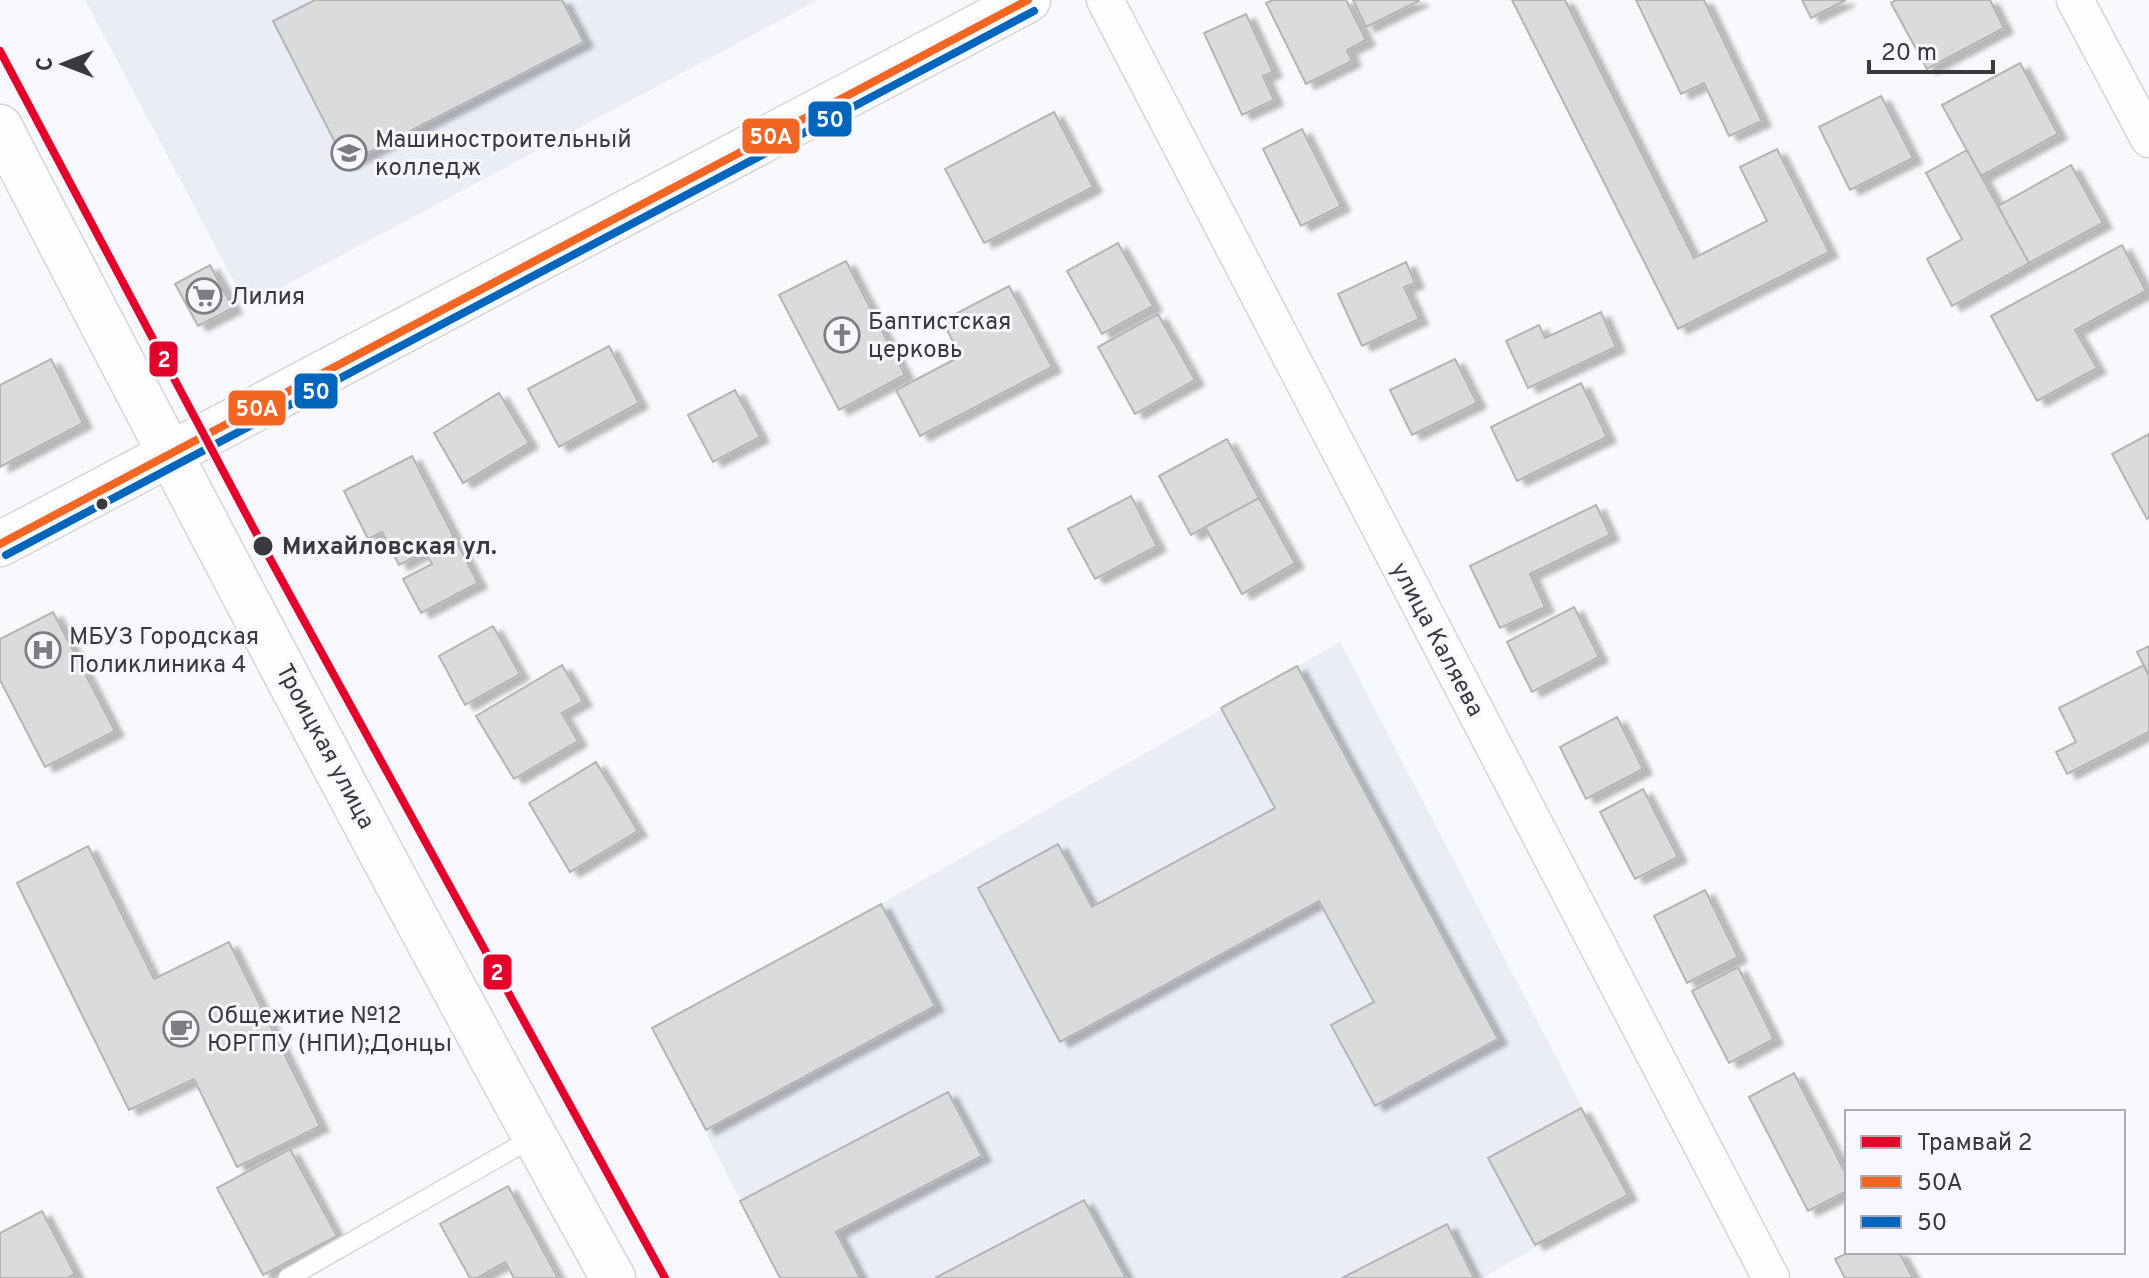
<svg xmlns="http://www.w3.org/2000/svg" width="2149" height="1278" font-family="Overpass,sans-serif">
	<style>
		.built { fill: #eaedf6 }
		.building { fill: #dbdbdb; stroke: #b5b4b5; stroke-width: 2; filter: url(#shadow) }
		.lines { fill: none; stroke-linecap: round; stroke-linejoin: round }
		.service-casing { stroke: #d4d5d8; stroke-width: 21 }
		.minor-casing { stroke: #d4d5d8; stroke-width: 39 }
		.tertiary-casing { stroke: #d4d5d8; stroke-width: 47 }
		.service { stroke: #fefeff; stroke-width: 18 }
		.minor { stroke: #fefeff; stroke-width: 36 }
		.tertiary { stroke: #fefeff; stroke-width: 44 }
		.bus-1-casing { stroke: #f7f8ff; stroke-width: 14 }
		.bus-2-casing { stroke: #f7f8ff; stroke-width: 14 }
		.bus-1 { stroke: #f26522; stroke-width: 8 }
		.bus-2 { stroke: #0065bd; stroke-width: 8 }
		.tram-1-casing { stroke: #f7f8ff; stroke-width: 14 }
		.tram-1 { stroke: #e4002b; stroke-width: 8 }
		.bus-dot { fill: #393a3d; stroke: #f7f8ff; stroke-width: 3 }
		.labels { text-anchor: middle; stroke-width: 6; stroke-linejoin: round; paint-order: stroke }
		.poi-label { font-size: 24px; fill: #393a3d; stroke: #f7f8ff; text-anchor: start }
		.stop-label { font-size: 24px; font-weight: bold; fill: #393a3d; stroke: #f7f8ff; text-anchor: start }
		.street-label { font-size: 24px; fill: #393a3d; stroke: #f7f8ff }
		.line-badge { stroke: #f7f8ff; stroke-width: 3 }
		.badge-label { font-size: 22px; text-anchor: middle; font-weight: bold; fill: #fff }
	</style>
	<defs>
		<filter id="shadow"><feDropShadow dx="9" dy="5" stdDeviation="2" flood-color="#0004"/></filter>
	</defs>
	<rect width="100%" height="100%" fill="#f9f9fd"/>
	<path class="built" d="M 85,0 L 818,0 L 247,306 Z
		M 1340,642 L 1628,1195 L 1482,1278 L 780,1278 L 652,1028 L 881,904 Z"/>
	<path class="building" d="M 315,0 L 562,0 L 584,42 L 346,164 L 273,21 Z
		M 1273,0 L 1346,0 L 1366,40 L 1347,50 L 1352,61 L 1306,84 L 1266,3 Z
		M 1353,0 L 1418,0 L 1419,1 L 1366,27 Z
		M 1512,0 L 1565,0 L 1694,258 L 1767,221 L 1740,167 L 1777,149 L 1829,252 L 1678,329 Z
		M 1636,0 L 1704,0 L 1762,121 L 1729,136 L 1704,83 L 1681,94 Z
		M 1802,0 L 1846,0 L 1811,18 Z
		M 1896,0 L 1990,0 L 2004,28 L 1927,69 L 1891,3 Z
		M 1246,14 L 1273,72 L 1263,76 L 1274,100 L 1242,115 L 1204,33 Z
		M 2020,63 L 2058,134 L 1981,176 L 1942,105 Z
		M 1881,96 L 1913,158 L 1850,190 L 1819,127 Z
		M 1054,112 L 1093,187 L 984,243 L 945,169 Z
		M 1302,129 L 1341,206 L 1301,226 L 1263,149 Z
		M 1967,150 L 2029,263 L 1952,306 L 1927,259 L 1962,239 L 1926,173 Z
		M 2071,165 L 2103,223 L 2029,263 L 1998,206 Z
		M 1118,243 L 1153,306 L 1102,334 L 1067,271 Z
		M 2122,245 L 2146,291 L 2075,330 L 2097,368 L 2037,401 L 1991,316 Z
		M 846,261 L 905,375 L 839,410 L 779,295 Z
		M 1406,262 L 1415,283 L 1404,287 L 1419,319 L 1362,346 L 1338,294 Z
		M 210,265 L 233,308 L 198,326 L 175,284 Z
		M 1009,286 L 1052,367 L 920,436 L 896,390 L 961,356 L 942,321 Z
		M 1601,312 L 1616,347 L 1528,388 L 1506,341 L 1539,325 L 1545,338 Z
		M 1158,314 L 1195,380 L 1135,414 L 1098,347 Z
		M 609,346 L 639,403 L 559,447 L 528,389 Z
		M 51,359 L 83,423 L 0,467 L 0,385 Z
		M 1455,359 L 1477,403 L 1412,435 L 1390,390 Z
		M 1581,383 L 1607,437 L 1517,481 L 1491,427 Z
		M 735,390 L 760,437 L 713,462 L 688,415 Z
		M 499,393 L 529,443 L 463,483 L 434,433 Z
		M 2149,434 L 2149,518 L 2147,519 L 2112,454 Z
		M 1227,439 L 1259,498 L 1191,535 L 1159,476 Z
		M 412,456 L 454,537 L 399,565 L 382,532 L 368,539 L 344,491 Z
		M 1131,496 L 1157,546 L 1095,579 L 1068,529 Z
		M 1259,498 L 1295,563 L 1242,594 L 1205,527 Z
		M 1596,505 L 1610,535 L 1530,574 L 1545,607 L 1500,628 L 1470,566 Z
		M 454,537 L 478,583 L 421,613 L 403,579 L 432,564 L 425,552 Z
		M 1574,607 L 1599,657 L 1532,692 L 1507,642 Z
		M 53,612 L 115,731 L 45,767 L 0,680 L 0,639 Z
		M 493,626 L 520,674 L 465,705 L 439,656 Z
		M 2149,646 L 2149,676 L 2137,652 Z
		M 562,665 L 583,701 L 562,713 L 578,741 L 514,779 L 476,716 Z
		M 2144,665 L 2149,676 L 2149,732 L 2067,774 L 2056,752 L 2076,742 L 2059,708 Z
		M 1297,666 L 1498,1039 L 1375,1106 L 1331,1025 L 1374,1002 L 1319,901 L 1060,1042 L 978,888 L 1058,844 L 1092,907 L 1275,808 L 1221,708 Z
		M 1617,717 L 1643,769 L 1586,799 L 1560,747 Z
		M 596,762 L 638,831 L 570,872 L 529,803 Z
		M 1643,789 L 1678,857 L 1635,879 L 1600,812 Z
		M 88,846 L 154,979 L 229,942 L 320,1126 L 237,1167 L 194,1079 L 129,1110 L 17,883 Z
		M 1705,890 L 1738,957 L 1687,983 L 1654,916 Z
		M 881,904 L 935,1006 L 706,1130 L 652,1028 Z
		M 1738,967 L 1774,1039 L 1729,1063 L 1692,991 Z
		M 1794,1073 L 1847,1176 L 1847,1191 L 1808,1211 L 1749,1097 Z
		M 948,1092 L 982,1156 L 836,1232 L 860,1278 L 780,1278 L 740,1201 Z
		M 1581,1108 L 1628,1195 L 1535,1245 L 1488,1158 Z
		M 290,1149 L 337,1236 L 263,1275 L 217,1188 Z
		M 508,1186 L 558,1278 L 514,1278 L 505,1262 L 477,1278 L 470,1278 L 440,1224 Z
		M 1084,1200 L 1126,1278 L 935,1278 Z
		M 42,1211 L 75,1274 L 67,1278 L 0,1278 L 0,1233 Z
		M 1447,1224 L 1474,1278 L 1342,1278 Z
		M 1849,1252 L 1899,1252 L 1913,1278 L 1845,1278 L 1835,1259 Z"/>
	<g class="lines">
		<defs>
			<path id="service" d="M 288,1278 L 534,1137"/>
			<path id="minor" d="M 1105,0 L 1771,1278
				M 2075,0 L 2149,139"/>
			<path id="tertiary" d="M 0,127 C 200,513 401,898 613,1278
				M 0,544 L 1028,0"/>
		</defs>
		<use href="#service" class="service-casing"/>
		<use href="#minor" class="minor-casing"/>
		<use href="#tertiary" class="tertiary-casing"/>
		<use href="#service" class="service"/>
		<use href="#minor" class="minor"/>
		<use href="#tertiary" class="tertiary"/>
		<defs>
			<path id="bus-1" d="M 0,544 L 1028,0"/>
			<path id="bus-2" d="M 6,555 L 1034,11"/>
		</defs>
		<use href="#bus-1" class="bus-1-casing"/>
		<use href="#bus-2" class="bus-2-casing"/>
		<use href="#bus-1" class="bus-1"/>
		<use href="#bus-2" class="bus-2"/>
		<defs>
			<path id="tram-1" d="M 0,51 L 263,546 L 665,1278"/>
		</defs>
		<use href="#tram-1" class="tram-1-casing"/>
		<use href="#tram-1" class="tram-1"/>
	</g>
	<defs>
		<symbol id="university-ring" viewBox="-11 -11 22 22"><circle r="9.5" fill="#f7f8ff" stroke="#7c7d80" stroke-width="1.5"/><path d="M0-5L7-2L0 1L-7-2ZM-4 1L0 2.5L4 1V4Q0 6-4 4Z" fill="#7c7d80"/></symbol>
		<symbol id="supermarket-ring" viewBox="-11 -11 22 22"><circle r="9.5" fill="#f7f8ff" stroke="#7c7d80" stroke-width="1.5"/><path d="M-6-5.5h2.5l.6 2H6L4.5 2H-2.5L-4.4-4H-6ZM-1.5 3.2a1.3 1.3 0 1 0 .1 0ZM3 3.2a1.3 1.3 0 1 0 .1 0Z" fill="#7c7d80"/></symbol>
		<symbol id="church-ring" viewBox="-11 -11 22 22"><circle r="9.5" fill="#f7f8ff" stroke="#7c7d80" stroke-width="1.5"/><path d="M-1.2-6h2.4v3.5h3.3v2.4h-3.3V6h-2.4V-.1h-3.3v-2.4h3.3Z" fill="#7c7d80"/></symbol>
		<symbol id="hospital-ring" viewBox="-11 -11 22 22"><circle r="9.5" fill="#f7f8ff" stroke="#7c7d80" stroke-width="1.5"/><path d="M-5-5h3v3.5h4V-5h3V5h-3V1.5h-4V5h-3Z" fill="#7c7d80"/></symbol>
		<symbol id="cafe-ring" viewBox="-11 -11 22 22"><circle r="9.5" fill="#f7f8ff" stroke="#7c7d80" stroke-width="1.5"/><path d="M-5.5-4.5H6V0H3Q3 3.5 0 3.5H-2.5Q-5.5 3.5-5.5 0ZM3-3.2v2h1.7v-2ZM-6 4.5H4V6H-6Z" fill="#7c7d80"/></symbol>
	</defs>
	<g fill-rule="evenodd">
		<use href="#university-ring" x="329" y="133" width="40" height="40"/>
		<use href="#supermarket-ring" x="184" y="276" width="40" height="40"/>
		<use href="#church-ring" x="822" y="315" width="40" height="40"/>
		<use href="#hospital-ring" x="23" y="630" width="40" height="40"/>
		<use href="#cafe-ring" x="161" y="1009" width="40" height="40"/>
	</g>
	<g class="bus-dot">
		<circle cx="102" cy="504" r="7"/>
		<circle cx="263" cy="546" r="11"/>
	</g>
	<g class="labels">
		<g class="poi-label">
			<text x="375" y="147">Машиностроительный<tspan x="375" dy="28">колледж</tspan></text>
			<text x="230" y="304">Лилия</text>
			<text x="868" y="329">Баптистская<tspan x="868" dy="28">церковь</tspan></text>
			<text x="69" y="644">МБУЗ Городская<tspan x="69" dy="28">Поликлиника 4</tspan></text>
			<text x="207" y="1023">Общежитие №12<tspan x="207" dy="28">ЮРГПУ (НПИ);Донцы</tspan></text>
		</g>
		<g class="stop-label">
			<text x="282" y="554">Михайловская ул.</text>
		</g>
		<g class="street-label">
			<text transform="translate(1438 639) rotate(62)" y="8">улица Каляева</text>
			<text transform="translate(326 746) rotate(62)" y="8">Троицкая улица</text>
		</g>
	</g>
	<g class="line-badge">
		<rect x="807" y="100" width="46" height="38" rx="8" fill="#0065bd"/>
		<rect x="741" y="117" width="60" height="38" rx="8" fill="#f26522"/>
		<rect x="148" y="340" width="31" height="38" rx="8" fill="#e4002b"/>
		<rect x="293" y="372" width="46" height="38" rx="8" fill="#0065bd"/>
		<rect x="227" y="389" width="60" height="38" rx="8" fill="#f26522"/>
		<rect x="482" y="953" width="31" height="38" rx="8" fill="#e4002b"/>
	</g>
	<g class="badge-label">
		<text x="830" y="127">50</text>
		<text x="771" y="144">50А</text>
		<text x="164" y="367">2</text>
		<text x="316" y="399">50</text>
		<text x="257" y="416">50А</text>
		<text x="497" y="980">2</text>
	</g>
	<rect x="1845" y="1110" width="280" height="144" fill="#f7f8ff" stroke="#abacb1" stroke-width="2"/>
	<rect x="1861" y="1136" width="40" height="12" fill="#e4002b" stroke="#abacb1" stroke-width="2"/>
	<text x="1917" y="1150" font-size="24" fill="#393a3d">Трамвай 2</text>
	<rect x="1861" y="1176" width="40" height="12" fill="#f26522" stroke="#abacb1" stroke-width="2"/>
	<text x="1917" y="1190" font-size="24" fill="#393a3d">50А</text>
	<rect x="1861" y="1216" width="40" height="12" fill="#0065bd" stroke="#abacb1" stroke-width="2"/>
	<text x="1917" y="1230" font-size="24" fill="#393a3d">50</text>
	<g transform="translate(64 64) rotate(270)" stroke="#f7f8ff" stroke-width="6" paint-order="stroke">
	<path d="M0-6L14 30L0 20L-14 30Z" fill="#393a3d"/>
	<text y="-12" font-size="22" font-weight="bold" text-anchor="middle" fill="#393a3d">С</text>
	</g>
	<path d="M1869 60v12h124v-12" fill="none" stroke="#393a3d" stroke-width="4"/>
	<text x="1881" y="60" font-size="24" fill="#393a3d" stroke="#f7f8ff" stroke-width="6" paint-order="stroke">20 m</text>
</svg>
